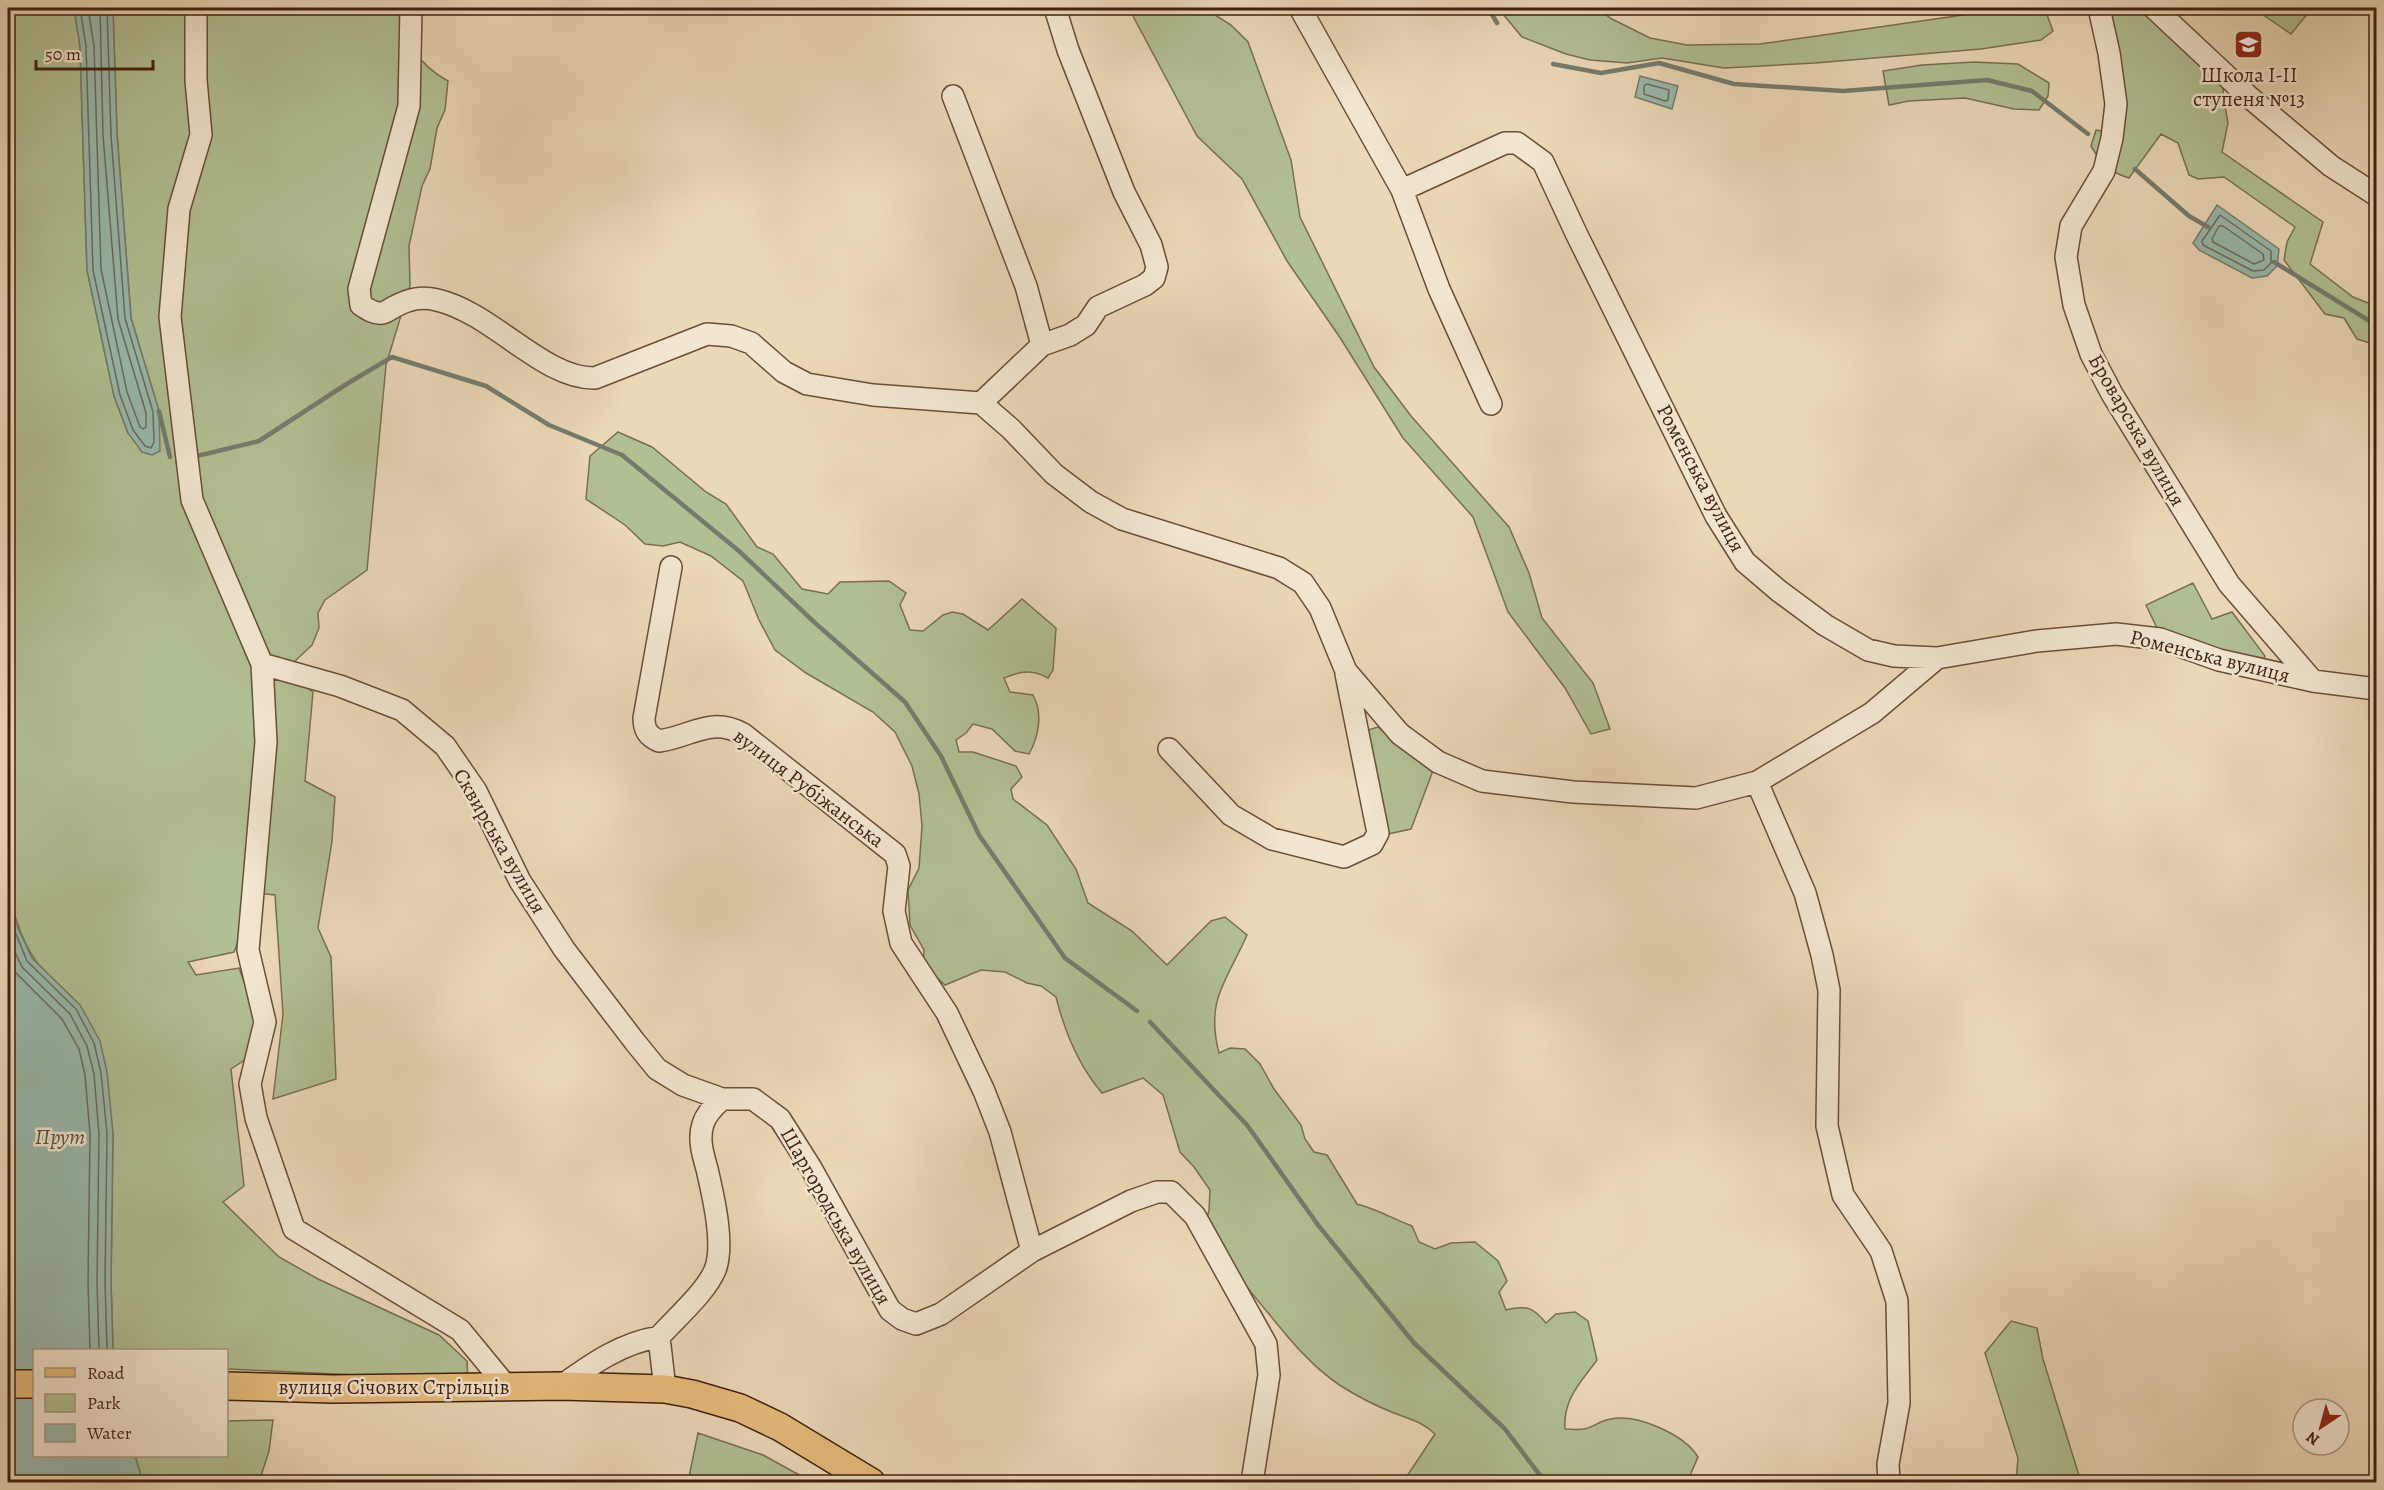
<svg xmlns="http://www.w3.org/2000/svg" width="2384" height="1490" font-family="Alegreya,serif">
	<style>
		.green { fill: #b1c093; stroke: #797050; stroke-width: 1.5 }
		.water { fill: #98baae; stroke: #757c6e; stroke-width: 1.5 }
		.lines { fill: none; stroke-linecap: round; stroke-linejoin: round }
		.shore { stroke: #6c6c5e; stroke-width: 1.5 }
		.stream { stroke: #757c6e; stroke-width: 4.5 }
		.minor-casing { stroke: #6c4d38; stroke-width: 24 }
		.major-casing { stroke: #411f0e; stroke-width: 30 }
		.minor { stroke: #f2e6d0; stroke-width: 21 }
		.major { stroke: #e6bc7c; stroke-width: 27 }
		.labels { text-anchor: middle; stroke-width: 5; stroke-linejoin: round; paint-order: stroke }
		.poi-label { font-size: 21px; fill: #411f0e; stroke: #f2e6d0 }
		.street-label { font-size: 21px; fill: #411f0e; stroke: #f2e6d0 }
		.water-label { font-size: 22px; font-style: italic; fill: #5b4e3e; stroke: #f2e6d0 }
	</style>
	<rect width="100%" height="100%" fill="#ebd8b7"/>
	<filter id="stains"><feTurbulence type="fractalNoise" baseFrequency=".00333" numOctaves="4"/><feColorMatrix values="0 0 0 0 .2 0 0 0 0 .09 0 0 0 0 .02 0 0 0 .5 -.17"/></filter>
	<radialGradient id="worn" r=".72"><stop offset=".6" stop-color="#630" stop-opacity="0"/><stop offset="1" stop-color="#630" stop-opacity=".3"/></radialGradient>
	<path class="green" d="M 8,8 L 74,8 L 80,46 L 87,270 L 114,396 L 128,433 L 159,426 L 159,411 L 131,318 L 117,134 L 113,8 L 397,8 C 405,41 417,64 448,81 L 445,110 L 437,128 L 430,169 L 422,186 L 409,246 L 410,286 L 386,365 L 367,570 L 325,600 L 318,613 L 319,628 L 312,645 L 295,661 L 295,678 L 313,692 L 305,781 L 335,797 L 332,841 L 318,928 L 331,957 L 336,1079 L 273,1099 L 283,1014 L 275,895 L 256,893 L 234,952 L 188,962 L 196,975 L 239,968 L 257,1018 L 255,1053 L 231,1069 L 244,1186 L 223,1202 L 279,1257 L 318,1279 L 439,1335 L 467,1361 L 468,1380 L 227,1369 L 226,1350 L 113,1350 L 111,1282 L 113,1133 L 44,971 C 24,949 16,921 8,893 Z
		M 1132,8 L 1211,8 L 1215,15 L 1231,25 L 1248,42 L 1291,160 L 1300,217 L 1374,367 L 1411,416 L 1509,527 L 1529,573 L 1542,618 L 1593,683 L 1610,729 L 1591,734 L 1565,688 L 1508,612 L 1473,517 L 1403,438 L 1339,336 L 1287,261 L 1242,179 L 1197,136 L 1133,16 Z
		M 1498,8 L 1596,8 L 1612,19 L 1650,38 L 1687,45 L 1760,44 L 1963,15 L 1979,8 L 2040,8 L 2046,12 L 2053,31 L 2041,40 L 1981,49 L 1815,63 L 1724,68 L 1662,58 L 1627,63 L 1590,60 L 1566,54 L 1522,37 Z
		M 2106,8 L 2147,8 L 2224,78 L 2223,94 L 2228,123 L 2222,152 L 2323,222 L 2310,264 L 2353,297 L 2376,306 L 2376,345 L 2357,339 L 2344,318 L 2325,314 L 2284,260 L 2287,242 L 2295,227 L 2224,177 L 2198,179 L 2189,175 L 2178,143 L 2161,134 L 2129,178 C 2109,172 2101,163 2091,146 L 2096,130 L 2120,134 Z
		M 2253,8 L 2312,8 L 2291,34 Z
		M 1974,62 L 2018,64 L 2049,83 L 2048,96 L 2039,110 L 2014,109 L 1965,98 L 1909,101 L 1889,105 L 1883,71 L 1922,65 Z
		M 618,432 L 652,447 L 706,492 L 726,504 L 757,547 L 773,554 L 802,589 L 828,594 L 840,582 L 889,581 L 906,593 L 900,605 L 910,630 L 923,631 L 943,615 L 952,612 L 963,614 L 988,630 L 1022,599 L 1056,628 L 1053,670 L 1048,678 C 1032,669 1021,671 1004,678 L 1010,692 L 1033,695 C 1043,713 1039,736 1029,754 L 1015,751 L 992,729 L 973,724 L 966,733 L 956,740 L 959,752 L 973,752 L 1016,766 L 1022,777 L 1011,789 L 1013,799 L 1047,825 L 1076,869 L 1088,903 L 1132,931 L 1167,965 L 1211,921 L 1225,917 L 1247,935 C 1227,981 1205,999 1219,1053 L 1230,1048 L 1245,1049 L 1260,1064 L 1274,1089 L 1301,1125 L 1305,1139 L 1314,1152 L 1327,1155 L 1357,1204 C 1377,1209 1393,1219 1412,1226 L 1419,1242 L 1435,1249 L 1451,1243 L 1475,1242 L 1498,1261 L 1507,1281 L 1499,1292 L 1506,1310 C 1526,1305 1533,1307 1546,1323 L 1556,1314 L 1575,1312 L 1588,1321 L 1597,1360 C 1580,1383 1563,1399 1565,1429 C 1571,1429 1578,1430 1584,1429 C 1594,1427 1601,1420 1611,1419 C 1637,1414 1684,1434 1698,1457 L 1688,1480 L 1670,1476 L 1655,1478 L 1652,1482 L 1415,1482 L 1405,1479 L 1435,1434 C 1423,1422 1409,1419 1394,1413 C 1376,1406 1357,1396 1341,1386 C 1312,1367 1290,1340 1269,1314 C 1246,1287 1225,1259 1204,1230 L 1209,1210 L 1210,1190 L 1194,1167 L 1180,1152 L 1163,1095 L 1143,1078 L 1102,1093 C 1078,1065 1065,1033 1056,997 L 1041,986 L 1027,983 L 1005,972 L 981,970 L 945,985 L 923,965 L 924,950 L 910,925 L 908,890 L 919,868 L 922,826 L 919,794 L 912,766 L 895,732 L 873,712 L 806,673 L 775,650 L 759,620 L 743,581 L 711,556 L 680,542 L 663,546 L 645,544 L 625,525 L 586,499 L 590,456 Z
		M 2193,583 L 2212,619 L 2232,612 L 2265,656 L 2263,661 L 2200,645 L 2157,628 L 2146,605 Z
		M 1378,727 L 1434,768 L 1411,829 L 1383,835 L 1368,730 Z
		M 2011,1321 L 2037,1328 L 2043,1359 L 2081,1482 L 2016,1482 L 2018,1458 L 1985,1353 Z
		M 273,1420 L 269,1451 L 259,1482 L 143,1482 L 135,1456 L 226,1456 L 227,1421 Z
		M 698,1433 L 763,1455 L 812,1482 L 688,1482 Z"/>
	<path class="water" d="M 74,8 L 113,8 L 117,134 L 131,318 L 159,411 L 160,451 L 152,455 L 142,452 L 128,433 L 114,396 L 87,270 L 80,46 Z
		M 1640,76 L 1678,86 L 1672,109 L 1635,97 Z
		M 2217,205 L 2279,249 L 2277,266 L 2267,276 L 2252,278 L 2199,250 L 2193,243 Z
		M 8,893 L 18,928 L 32,958 L 80,1005 L 100,1041 L 107,1072 L 113,1133 L 111,1282 L 113,1350 L 34,1350 L 34,1456 L 135,1456 L 143,1482 L 8,1482 Z"/>
	<g class="lines">
		<path class="shore" d="M 80,8 L 86,46 L 93,270 L 120,395 L 133,430 L 145,446 L 151,448 L 154,442 L 153,412 L 125,318 L 111,135 L 107,8
			M 88,8 L 94,46 L 101,269 L 127,392 L 140,427 L 143,429 L 146,427 L 146,413 L 118,319 L 103,135 L 100,8
			M 1647,84 L 1669,90 L 1668,100 L 1665,101 L 1644,94 L 1644,86 Z
			M 2220,215 L 2271,251 L 2271,263 L 2264,270 L 2253,271 L 2203,245 L 2202,241 Z
			M 2219,226 L 2223,226 L 2263,254 L 2264,260 L 2254,264 L 2213,242 L 2212,239 Z
			M 8,914 L 27,961 L 76,1009 L 94,1043 L 101,1073 L 107,1133 L 105,1282 L 107,1350
			M 8,937 L 22,967 L 70,1014 L 87,1046 L 94,1074 L 99,1134 L 97,1282 L 99,1350
			M 8,959 L 16,973 L 62,1019 L 79,1049 L 85,1075 L 90,1134 L 88,1282 L 90,1350"/>
		<path class="stream" d="M 1488,8 L 1497,23
			M 1553,64 L 1601,73 L 1659,63 L 1734,84 L 1843,91 L 1987,80 L 2032,91 L 2088,134
			M 2135,169 L 2189,216 L 2208,227
			M 2274,262 L 2376,325
			M 159,411 L 170,457
			M 197,456 L 259,441 L 345,385 L 392,357 L 486,386 L 549,425 L 622,455 L 739,551 L 814,622 L 905,702 L 941,756 L 979,835 L 1065,958 L 1137,1011
			M 1150,1022 L 1247,1125 L 1318,1225 L 1414,1343 L 1505,1429 L 1545,1482"/>
		<defs>
			<path id="minor" d="M 196,8 L 196,80 L 201,135 L 179,209 L 170,317 L 192,500 L 262,664 L 266,742 L 248,950 L 265,1022 L 250,1084 L 256,1118 L 294,1229 L 460,1330 L 507,1387
				M 411,8 L 409,106 L 359,289 L 361,305 C 367,309 374,314 382,313 C 385,313 390,309 394,307 C 409,299 421,296 437,300 C 493,313 543,379 595,378 L 707,334 L 731,336 L 751,343 L 784,372 L 807,384 L 873,395 L 981,403 L 1011,429 L 1054,474 L 1091,502 L 1122,519 L 1279,568 L 1303,583 L 1320,608 L 1346,671 L 1400,734 L 1438,762 L 1482,781 L 1573,792 L 1696,798 L 1757,782 L 1872,713 L 1937,658
				M 1300,8 L 1402,190 L 1439,289 L 1491,404
				M 2099,8 L 2109,53 L 2116,104 L 2112,138 L 2104,171 L 2071,226 L 2066,257 L 2074,305 L 2091,354 L 2112,394 L 2229,584 L 2313,681
				M 2154,8 L 2248,96 L 2331,166 L 2376,195
				M 953,96 L 1026,286 L 1042,345 L 981,403
				M 1402,190 L 1505,143 L 1517,143 L 1543,162 L 1576,233 L 1716,516 L 1745,562 L 1779,591 L 1825,625 L 1868,650 L 1894,656 L 1937,658 L 2037,641 L 2116,634 L 2160,639 L 2219,660 L 2313,681 L 2376,689
				M 1042,345 L 1070,335 L 1086,325 L 1098,307 L 1145,285 L 1154,278 L 1157,267 L 1151,245 L 1124,192 L 1068,50 L 1055,8
				M 671,567 L 644,718 C 644,730 648,736 659,741 C 691,737 710,716 743,734 L 895,854 L 899,866 L 894,911 L 901,943 L 947,1013 L 984,1091 L 1000,1132 L 1032,1251
				M 262,664 L 340,686 L 402,710 L 445,746 L 476,791 L 520,881 L 564,949 L 635,1042 L 657,1069 L 683,1085 L 722,1099 L 753,1099 L 780,1119 L 811,1168 L 890,1310 L 902,1319 L 916,1324 L 941,1314 L 1032,1251 L 1131,1201 L 1157,1192 L 1171,1192 L 1195,1216 L 1266,1344 L 1269,1375 L 1252,1482
				M 1169,749 L 1231,815 L 1272,839 L 1344,857 L 1372,844 L 1378,833 L 1346,674
				M 1757,782 L 1805,893 L 1822,955 L 1829,990 L 1827,1126 L 1843,1195 L 1881,1251 L 1897,1301 L 1899,1403 L 1888,1464 L 1889,1482
				M 561,1386 C 592,1364 621,1343 659,1337
				M 665,1389 L 659,1337 C 676,1318 706,1292 715,1270 C 725,1245 713,1195 707,1169 C 703,1155 698,1139 703,1124 C 706,1114 714,1106 722,1099"/>
			<path id="major" d="M 8,1384 L 34,1384
				M 226,1386 L 333,1389 L 561,1386 L 665,1389 L 692,1394 L 740,1408 L 780,1427 L 871,1482"/>
		</defs>
		<use href="#minor" class="minor-casing"/>
		<use href="#major" class="major-casing"/>
		<use href="#minor" class="minor"/>
		<use href="#major" class="major"/>
	</g>
	<defs>
		<symbol id="school-square" viewBox="-11 -11 22 22"><rect x="-9" y="-9" width="18" height="18" rx="4" fill="#8f2418" stroke="#f2e6d0"/><path d="M0-5L7-2L0 1L-7-2ZM-4 1L0 2.5L4 1V4Q0 6-4 4Z" fill="#fff"/></symbol>
	</defs>
	<g fill-rule="evenodd">
		<use href="#school-square" x="2232" y="28" width="33" height="33"/>
	</g>
	<g class="labels">
		<g class="poi-label">
			<text x="2249" y="82">Школа I-II<tspan x="2249" dy="24">ступеня №13</tspan></text>
		</g>
		<g class="street-label">
			<text transform="translate(2137 430) rotate(60)" y="7">Броварська вулиця</text>
			<text transform="translate(1701 478) rotate(62)" y="7">Роменська вулиця</text>
			<text transform="translate(2210 656) rotate(14)" y="7">Роменська вулиця</text>
			<text transform="translate(809 788) rotate(37)" y="7">вулиця Рубіжанська</text>
			<text transform="translate(500 841) rotate(60)" y="7">Сквирська вулиця</text>
			<text transform="translate(836 1216) rotate(60)" y="7">Шаргородська вулиця</text>
			<text x="394" y="1394">вулиця Січових Стрільців</text>
		</g>
		<g class="water-label">
			<text x="60" y="1144">Прут</text>
		</g>
	</g>
	<rect width="2384" height="1490" fill="none" stroke="#ebd8b7" stroke-width="30"/>
	<rect x="9" y="9" width="2366" height="1472" fill="none" stroke="#411f0e" stroke-width="3"/>
	<rect x="15" y="15" width="2354" height="1460" fill="none" stroke="#411f0e" stroke-width="1.5"/>
	<rect x="33" y="1349" width="195" height="108" fill="#f2e6d0" stroke="#ab9682" stroke-width="1.5"/>
	<rect x="45" y="1368" width="30" height="9" fill="#e6bc7c" stroke="#ab9682" stroke-width="1.5"/>
	<text x="87" y="1379" font-size="18" fill="#411f0e">Road</text>
	<rect x="45" y="1394" width="30" height="18" fill="#b1c093" stroke="#ab9682" stroke-width="1.5"/>
	<text x="87" y="1409" font-size="18" fill="#411f0e">Park</text>
	<rect x="45" y="1424" width="30" height="18" fill="#98baae" stroke="#ab9682" stroke-width="1.5"/>
	<text x="87" y="1439" font-size="18" fill="#411f0e">Water</text>
	<g transform="translate(2321 1427) rotate(216)"><circle r="28" fill="#f2e6d0" stroke="#ab9682" stroke-width="1.5"/>
	<path d="M0-4.5L10 22L0 15L-10 22Z" fill="#8f2418"/>
	<text y="-9" font-size="16" font-weight="bold" text-anchor="middle" fill="#411f0e">N</text>
	</g>
	<path d="M36 60v9h117v-9" fill="none" stroke="#411f0e" stroke-width="3"/>
	<text x="45" y="60" font-size="18" fill="#411f0e" stroke="#f2e6d0" stroke-width="4.5" paint-order="stroke">50 m</text>
	<rect width="100%" height="100%" filter="url(#stains)"/>
	<rect width="100%" height="100%" fill="url(#worn)"/>
</svg>
